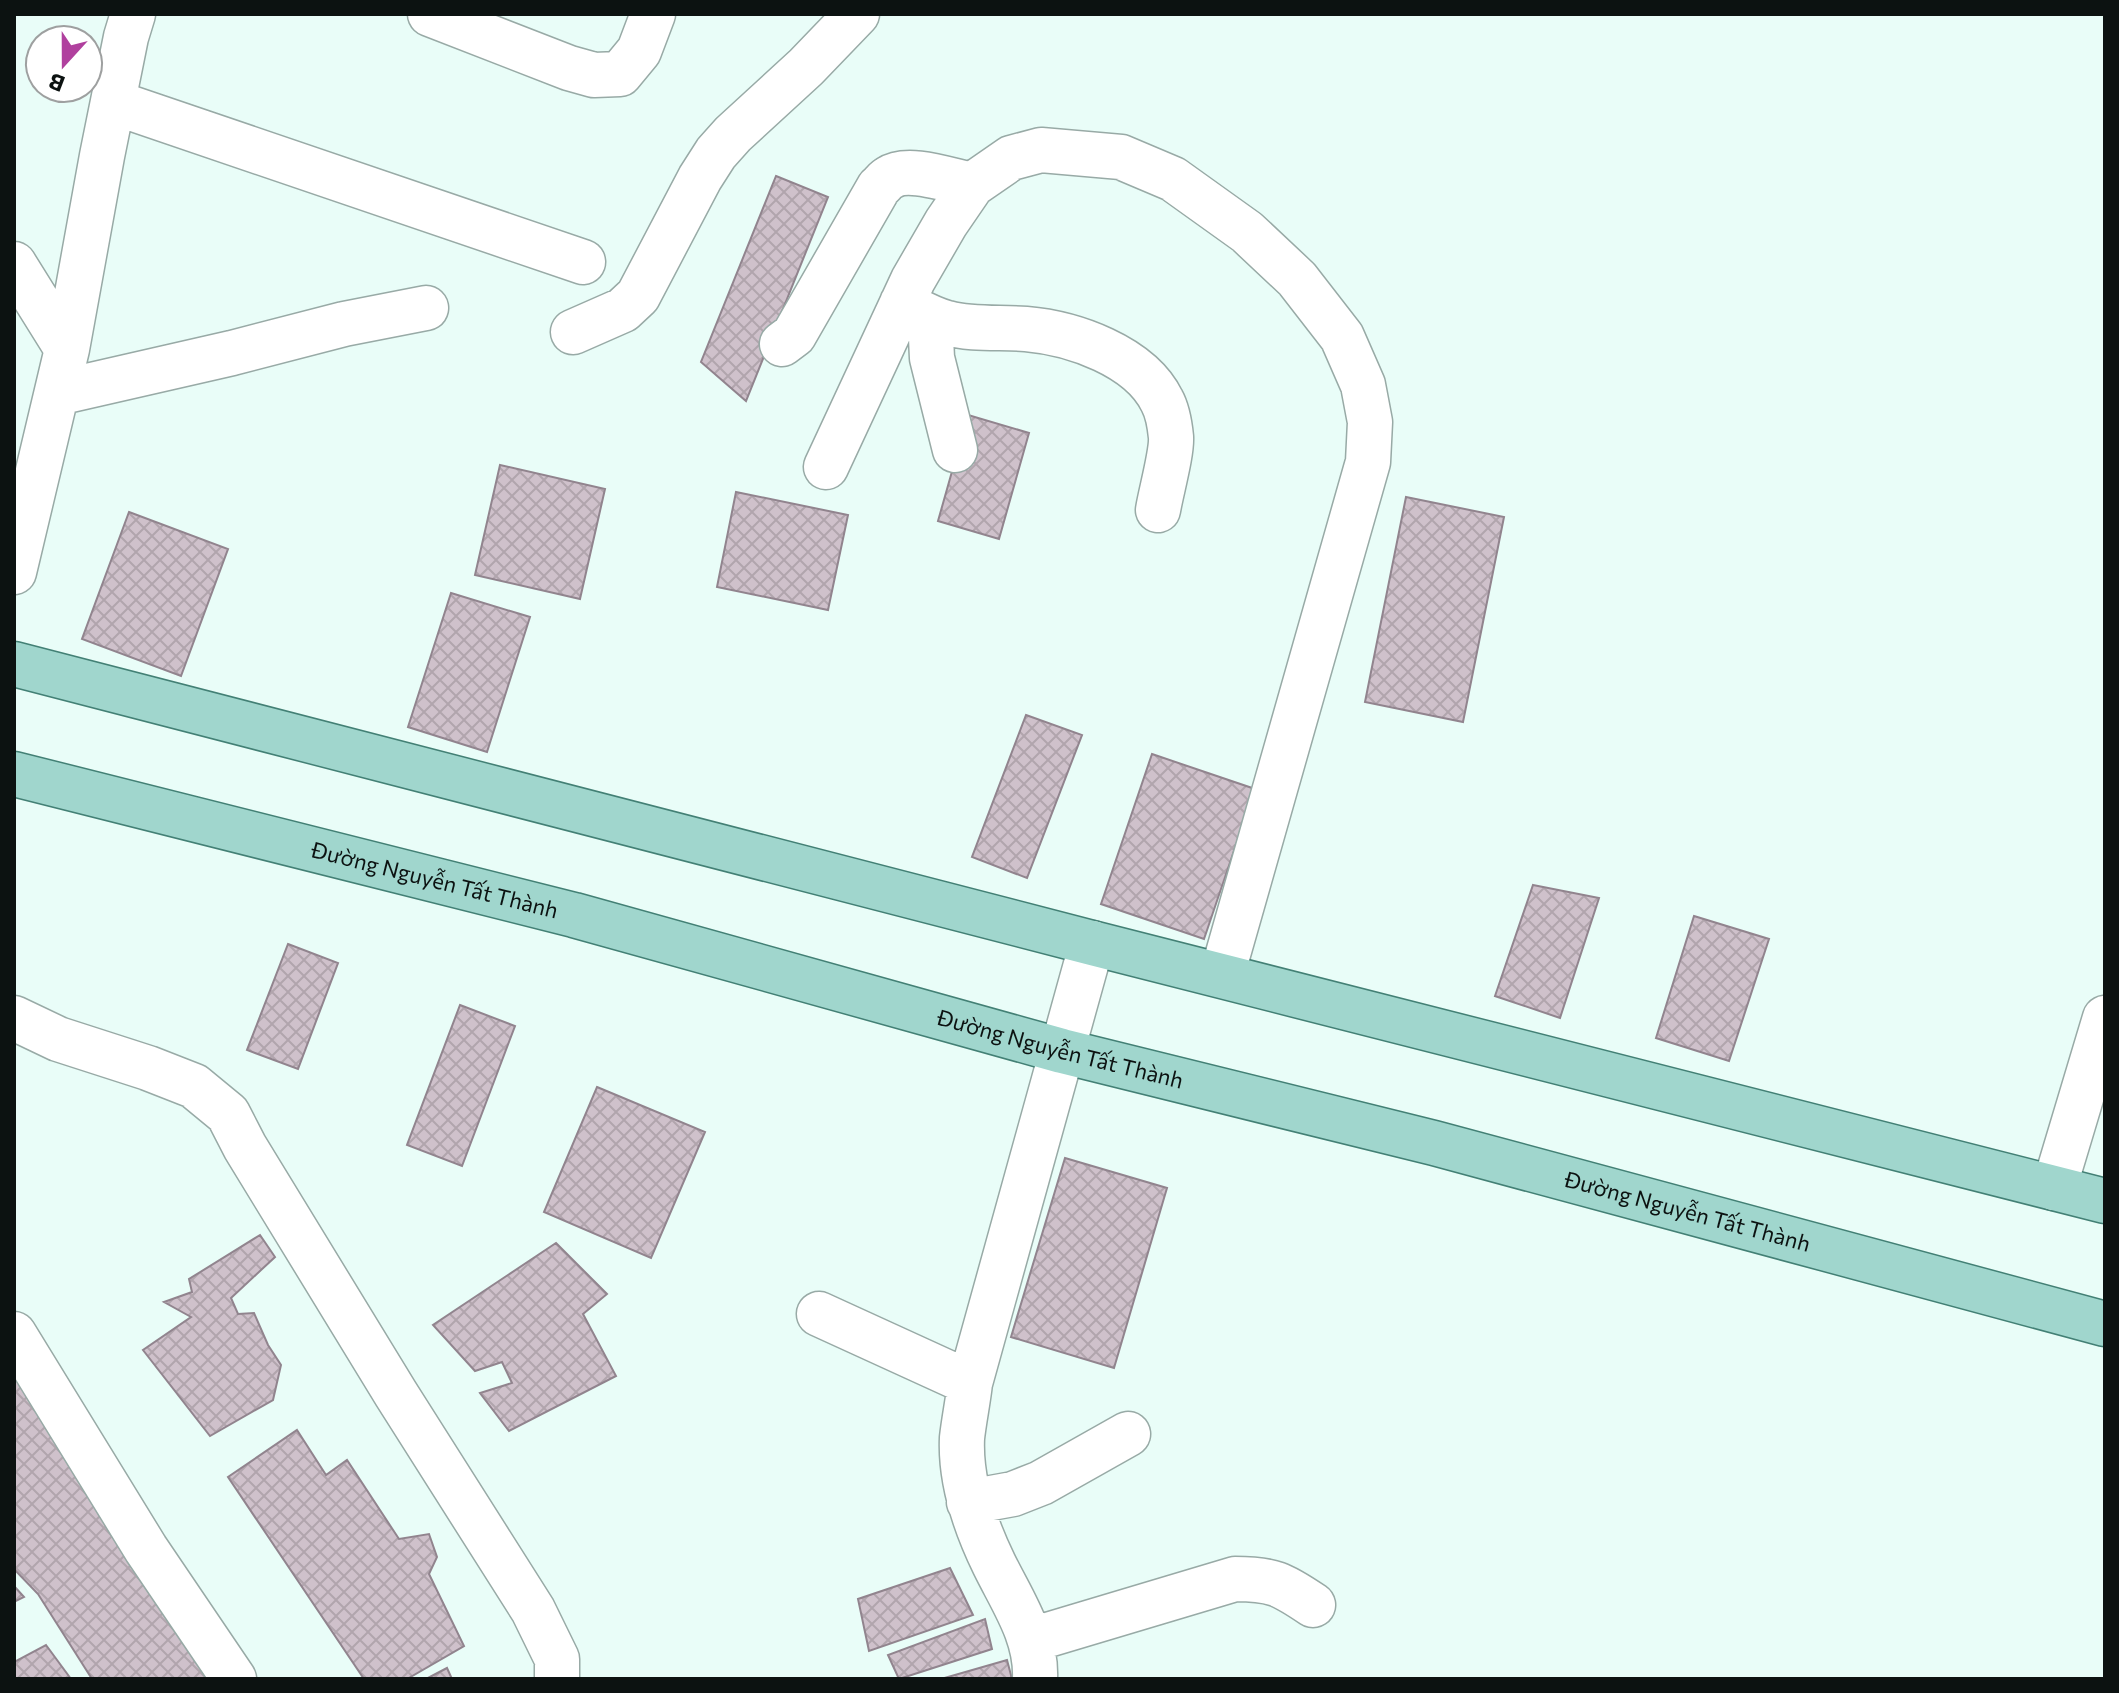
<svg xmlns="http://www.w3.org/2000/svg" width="2119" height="1693" font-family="Commissioner,sans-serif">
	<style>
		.building { fill: url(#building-cross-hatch); stroke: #91848e; stroke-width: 2 }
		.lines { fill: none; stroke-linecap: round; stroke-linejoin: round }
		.minor-casing { stroke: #98aaa6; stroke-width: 47 }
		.major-casing { stroke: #438075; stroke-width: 47 }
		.minor { stroke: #fff; stroke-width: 44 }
		.major { stroke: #a0d6cd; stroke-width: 44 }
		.labels { text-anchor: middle; stroke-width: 7; stroke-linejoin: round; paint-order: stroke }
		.street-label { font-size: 22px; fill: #0c1211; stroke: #fff }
	</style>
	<defs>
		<pattern id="building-cross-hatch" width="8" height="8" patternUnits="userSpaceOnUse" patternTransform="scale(2)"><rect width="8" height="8" fill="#cfc1cb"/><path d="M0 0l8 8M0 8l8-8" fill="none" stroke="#b1a5ad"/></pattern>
	</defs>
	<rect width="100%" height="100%" fill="#e9fdf8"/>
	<path class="building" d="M 776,176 L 828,197 L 746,401 L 701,362 Z
		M 968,415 L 1029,433 L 999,539 L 938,521 Z
		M 500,465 L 605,489 L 580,599 L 475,575 Z
		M 736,492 L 848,515 L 828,610 L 717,587 Z
		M 1406,497 L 1504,517 L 1463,722 L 1365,702 Z
		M 129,512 L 228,549 L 181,676 L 82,639 Z
		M 451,593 L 530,617 L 487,752 L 408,727 Z
		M 1026,715 L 1082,735 L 1027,878 L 972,857 Z
		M 1152,754 L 1255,789 L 1204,939 L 1101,904 Z
		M 1533,885 L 1599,898 L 1560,1018 L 1495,996 Z
		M 1694,916 L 1769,939 L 1729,1061 L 1656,1038 Z
		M 288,944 L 338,963 L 298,1069 L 247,1050 Z
		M 460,1005 L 515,1026 L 462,1166 L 407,1145 Z
		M 597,1087 L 705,1132 L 651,1258 L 544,1212 Z
		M 1065,1158 L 1167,1188 L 1114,1368 L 1011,1337 Z
		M 260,1235 L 275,1257 L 231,1298 L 238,1314 L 254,1313 L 268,1345 L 281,1365 L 273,1400 L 210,1436 L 143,1350 L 191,1317 L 164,1302 L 192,1292 L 189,1279 Z
		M 556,1243 L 607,1294 L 583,1314 L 616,1376 L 509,1431 L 480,1393 L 512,1383 L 502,1362 L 475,1371 L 433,1325 Z
		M 14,1352 L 230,1679 L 92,1679 L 38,1594 L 14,1569 Z
		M 297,1430 L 326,1475 L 347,1460 L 399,1539 L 429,1534 L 437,1557 L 429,1574 L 464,1646 L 407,1679 L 364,1679 L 228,1477 Z
		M 950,1568 L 973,1615 L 869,1651 L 858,1599 Z
		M 14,1586 L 24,1597 L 14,1602 Z
		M 985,1619 L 992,1649 L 899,1679 L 888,1655 Z
		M 46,1645 L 71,1679 L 14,1679 L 14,1662 Z
		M 1007,1660 L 1012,1679 L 941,1679 Z
		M 447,1668 L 452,1679 L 426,1679 Z"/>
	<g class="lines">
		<defs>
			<path id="minor" d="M 430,14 L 569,68 L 594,75 L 620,74 L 639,51 L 653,14
				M 113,102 L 583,262
				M 14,264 L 67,349
				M 902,303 C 916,310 931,319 947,323 C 972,330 1000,327 1026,329 C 1073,333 1140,356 1162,401 C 1167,410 1170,427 1171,437 C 1172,453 1161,492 1158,510
				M 930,317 L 932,358 L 955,450
				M 573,332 L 623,310 L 638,296 L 700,178 L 716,153 L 733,134 L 806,67 L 857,14
				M 782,344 L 794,335 L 879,187 C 883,184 885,180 889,178 C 908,165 951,181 972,185
				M 57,393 L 232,353 L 344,324 L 426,308
				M 826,467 L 913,280 L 946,223 L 972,185 L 1011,158 L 1041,150 L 1121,157 L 1173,179 L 1247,232 L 1297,279 L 1342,337 L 1363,385 L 1370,422 L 1368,462 L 1222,975
				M 14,572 L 67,349 L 102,156 L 126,37 L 133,14
				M 14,1018 L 58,1039 L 148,1068 L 194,1086 L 228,1114 L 245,1147 L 396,1394 L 533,1610 L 557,1659 L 557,1679
				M 2054,1188 L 2105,1018
				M 819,1314 L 970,1383
				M 14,1334 L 146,1549 L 234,1679
				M 969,1502 L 1013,1494 L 1041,1483 L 1128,1434
				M 1031,1640 L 1235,1579 C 1273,1579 1282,1584 1313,1605
				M 1035,1679 C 1037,1636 1012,1601 994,1564 C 975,1525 960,1482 962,1438 C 964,1420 968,1401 970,1383 L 1092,943"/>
			<g id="major">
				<path d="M 14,664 L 1092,943 L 2105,1201"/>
				<path id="s1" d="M 14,774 L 574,915 L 1062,1051 L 1434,1143 L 2105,1324"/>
			</g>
		</defs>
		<use href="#minor" class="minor-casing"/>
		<use href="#major" class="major-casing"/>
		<use href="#minor" class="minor"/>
		<use href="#major" class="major"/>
	</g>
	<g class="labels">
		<g class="street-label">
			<text dy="8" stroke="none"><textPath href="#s1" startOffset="434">Đường Nguyễn Tất Thành</textPath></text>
			<text dy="8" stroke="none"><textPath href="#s1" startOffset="1082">Đường Nguyễn Tất Thành</textPath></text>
			<text dy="8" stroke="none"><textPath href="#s1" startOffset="1730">Đường Nguyễn Tất Thành</textPath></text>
		</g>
	</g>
	<rect width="2119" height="1693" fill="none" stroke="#0c1211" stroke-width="32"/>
	<g transform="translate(64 64) rotate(201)"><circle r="38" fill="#ffffff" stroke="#9ea0a0" stroke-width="2"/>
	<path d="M0-6L14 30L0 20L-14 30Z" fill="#b0409e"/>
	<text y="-12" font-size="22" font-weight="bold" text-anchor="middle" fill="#0c1211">B</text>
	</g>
</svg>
